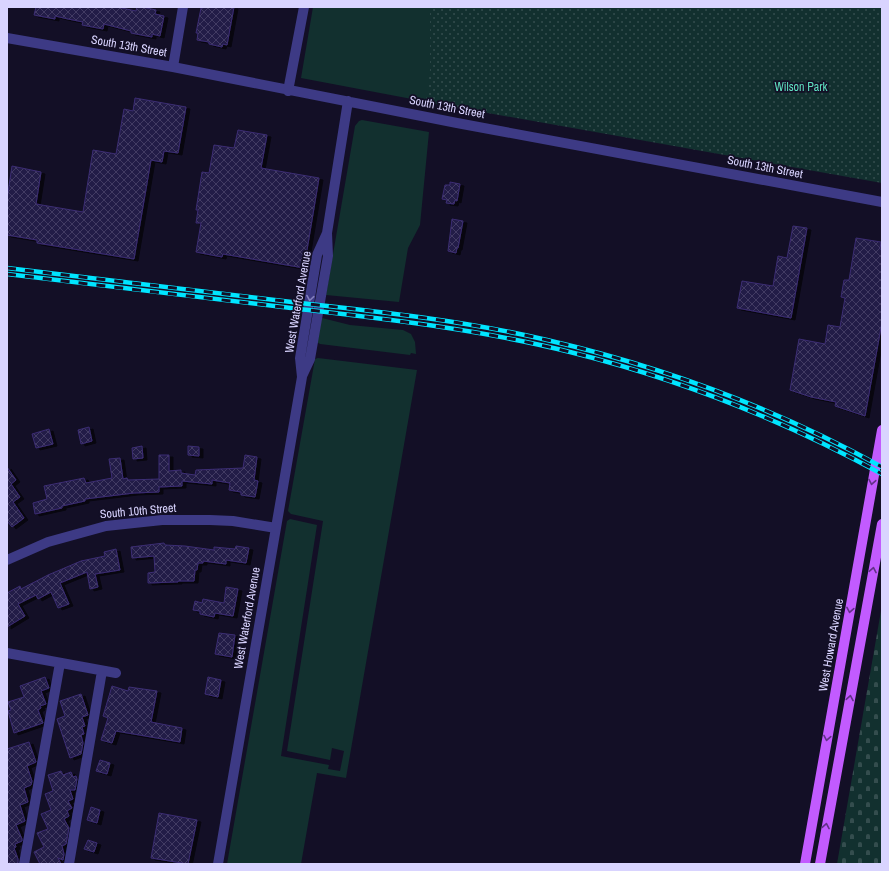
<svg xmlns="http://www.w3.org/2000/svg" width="889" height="871" font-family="'Archivo Narrow',sans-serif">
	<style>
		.grass { fill: #12302f }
		.cemetery { fill: url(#cemetery-stones) }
		.park { fill: url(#park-dots) }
		.building { fill: url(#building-cross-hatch); stroke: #3b2d73; filter: url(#shadow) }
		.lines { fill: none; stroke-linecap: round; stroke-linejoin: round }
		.minor { stroke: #3d3a85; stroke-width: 10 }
		.major { stroke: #c25bff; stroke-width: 10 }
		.rail-casing { stroke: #00e5ff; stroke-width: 4.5 }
		.rail { stroke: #130f26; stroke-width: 3; stroke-dasharray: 9; stroke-linecap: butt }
		.oneway { stroke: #837fbc }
		.oneway2 { stroke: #623188 }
		.labels { text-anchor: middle; stroke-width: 3.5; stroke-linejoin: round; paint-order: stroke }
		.street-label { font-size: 12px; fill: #d9d4ff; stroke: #130f26 }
		.park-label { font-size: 12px; fill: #5fe0c0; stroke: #130f26 }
	</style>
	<defs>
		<pattern id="cemetery-stones" width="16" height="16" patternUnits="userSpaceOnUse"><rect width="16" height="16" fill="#12302f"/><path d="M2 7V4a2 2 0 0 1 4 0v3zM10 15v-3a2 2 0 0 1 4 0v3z" fill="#344d4e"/></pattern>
		<pattern id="park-dots" width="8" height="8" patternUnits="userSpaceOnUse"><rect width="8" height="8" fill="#12302f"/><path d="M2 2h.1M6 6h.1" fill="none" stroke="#344d4e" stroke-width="1.8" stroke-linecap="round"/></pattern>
		<pattern id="building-cross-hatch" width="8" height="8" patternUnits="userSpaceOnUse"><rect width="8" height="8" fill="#241b47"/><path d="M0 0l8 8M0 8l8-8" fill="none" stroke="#433b63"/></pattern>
		<filter id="shadow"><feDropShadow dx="4" dy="2" stdDeviation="0" flood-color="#0009"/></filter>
	</defs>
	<rect width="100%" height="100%" fill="#130f26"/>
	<path class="grass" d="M 313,7 L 450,7 L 454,107 L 301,78 Z
		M 362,120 L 429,132 L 420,225 L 408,248 L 399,302 L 326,295 L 355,126 L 359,121 Z
		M 322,318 L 350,325 L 403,330 L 411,334 L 415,342 L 416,354 L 411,353 L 410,355 L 320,344 L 317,342 Z
		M 318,358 L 417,370 L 346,778 L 317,773 L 301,864 L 227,864 L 287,521 L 290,519 L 317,525 L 281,756 L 329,765 L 328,769 L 340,771 L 344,751 L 332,748 L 330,760 L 287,751 L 323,521 L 291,514 L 288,511 L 315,359 Z"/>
	<path class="cemetery" d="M 882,605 L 882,864 L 837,864 Z"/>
	<path class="park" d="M 430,7 L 882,7 L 882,183 L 426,102 L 430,70 Z"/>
	<path class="building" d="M 36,7 L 117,7 L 136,11 L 137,7 L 142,7 L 156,10 L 155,14 L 164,16 L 160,36 L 152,34 L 152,37 L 131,33 L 131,31 L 104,24 L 103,29 L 82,25 L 83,22 L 68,19 L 55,16 L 55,19 L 34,15 Z
		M 204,7 L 234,7 L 227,45 L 223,44 L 222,47 L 209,44 L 209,42 L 197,40 L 198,33 L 196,33 L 201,8 L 203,8 Z
		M 135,98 L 186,107 L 178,153 L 164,151 L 162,162 L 151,160 L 134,259 L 37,243 L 37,240 L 7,235 L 7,199 L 12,166 L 41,172 L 36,204 L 83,212 L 93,150 L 116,154 L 124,109 L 133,111 Z
		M 238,130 L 267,135 L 261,168 L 319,178 L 304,268 L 223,254 L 222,257 L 196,252 L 201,223 L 196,223 L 198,210 L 196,210 L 202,172 L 209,173 L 214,145 L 234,148 Z
		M 450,182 L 460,184 L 457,201 L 455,200 L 454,204 L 446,203 L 447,200 L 442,199 L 445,185 L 450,185 Z
		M 452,219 L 463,221 L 458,248 L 457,248 L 456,253 L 448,251 Z
		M 793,226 L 807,228 L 791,318 L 737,308 L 742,281 L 773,286 L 778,256 L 787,258 Z
		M 856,238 L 881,242 L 880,249 L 882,250 L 882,322 L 865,416 L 835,406 L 836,402 L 811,397 L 790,390 L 799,339 L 825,344 L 828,325 L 840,327 L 845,298 L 841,297 L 844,280 L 849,280 Z
		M 89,427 L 92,441 L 81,444 L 78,430 Z
		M 49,429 L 53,444 L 36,448 L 32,434 Z
		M 142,446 L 143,458 L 133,459 L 132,448 Z
		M 188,446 L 199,447 L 199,456 L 188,455 Z
		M 159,455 L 169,455 L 169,471 L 181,470 L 181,473 L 195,475 L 196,470 L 243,468 L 245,455 L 257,457 L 254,480 L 258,481 L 255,497 L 241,495 L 241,492 L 229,490 L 230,483 L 212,480 L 212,484 L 182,481 L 182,486 L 159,487 L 159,492 L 134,493 L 85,499 L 85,501 L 62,506 L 62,508 L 35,514 L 33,503 L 47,499 L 44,486 L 84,478 L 86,483 L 112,478 L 109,459 L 120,458 L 123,479 L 127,478 L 128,480 L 159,479 Z
		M 7,467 L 16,480 L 11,484 L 20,497 L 13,502 L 24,518 L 12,527 L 7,521 Z
		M 164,543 L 165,545 L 185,546 L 214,550 L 214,547 L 235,549 L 236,546 L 249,548 L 246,563 L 226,560 L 226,564 L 203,561 L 203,563 L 198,563 L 197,570 L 195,570 L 194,581 L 178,581 L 178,582 L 175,582 L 148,583 L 148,573 L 155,572 L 154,556 L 132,558 L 131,547 Z
		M 116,549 L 120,570 L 95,574 L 98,587 L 90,589 L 87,572 L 60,583 L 69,604 L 58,608 L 51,592 L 38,599 L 36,595 L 18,604 L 25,616 L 7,627 L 7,593 L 20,586 L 21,589 L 48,575 L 81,561 L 105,556 L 104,552 Z
		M 226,587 L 238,589 L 233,616 L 215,613 L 214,617 L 200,614 L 200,611 L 193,610 L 195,601 L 202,603 L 203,599 L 224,603 Z
		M 219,633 L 235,635 L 232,657 L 215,654 Z
		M 45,677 L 49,688 L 41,691 L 46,704 L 40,706 L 41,708 L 38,710 L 43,723 L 14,733 L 8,711 L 11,710 L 8,702 L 24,697 L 20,686 Z
		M 208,677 L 221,680 L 218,697 L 205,694 Z
		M 112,686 L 128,691 L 129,687 L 157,691 L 151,722 L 182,728 L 180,742 L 116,731 L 112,743 L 101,740 L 108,718 L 103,716 Z
		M 81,694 L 88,715 L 82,717 L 85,726 L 82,727 L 84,734 L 81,735 L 83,743 L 81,754 L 70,758 L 57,719 L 65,716 L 60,701 Z
		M 29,742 L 36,762 L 27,766 L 32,781 L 31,785 L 24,788 L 28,802 L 20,805 L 25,821 L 16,825 L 22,839 L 22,841 L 15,844 L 16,847 L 14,848 L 18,859 L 18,864 L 7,864 L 7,749 Z
		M 100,760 L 110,763 L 107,774 L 96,771 Z
		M 61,771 L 63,775 L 71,772 L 73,777 L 76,776 L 77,779 L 75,790 L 70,790 L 73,799 L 68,801 L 72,808 L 67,811 L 69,816 L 64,819 L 69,828 L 66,844 L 62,846 L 64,854 L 63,860 L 58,858 L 61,864 L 40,864 L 34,852 L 44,847 L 37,833 L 48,829 L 41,814 L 51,810 L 45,794 L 53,791 L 48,775 Z
		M 91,807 L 100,810 L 97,823 L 87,820 Z
		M 159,813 L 197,820 L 188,864 L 151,858 Z
		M 88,840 L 97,843 L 94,852 L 84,849 Z"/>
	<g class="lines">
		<path class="minor" d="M 7,38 L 173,67 L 457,123 L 882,202
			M 173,67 L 183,7
			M 288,91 L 304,7
			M 302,376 L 310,359 L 328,256 L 327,233 L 348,101
			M 7,560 L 48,542 L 106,526 L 162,520 L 210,520 L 233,521 L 276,528
			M 7,653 L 116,673
			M 24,864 L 60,663
			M 69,864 L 102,671
			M 218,864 L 302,377 L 300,358 L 317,255 L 327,233"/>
		<path class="major" d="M 805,864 L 882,430
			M 820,864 L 882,524"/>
		<defs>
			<path id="rail" d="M 7,268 C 105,280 203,291 300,303 C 383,312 466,321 547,340 C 664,367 777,409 882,467
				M 7,274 C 102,286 197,297 291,308 C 385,319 478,329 570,352 C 679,379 783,420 882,474"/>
		</defs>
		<use href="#rail" class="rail-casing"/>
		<use href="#rail" class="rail"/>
	</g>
	<defs><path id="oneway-chevron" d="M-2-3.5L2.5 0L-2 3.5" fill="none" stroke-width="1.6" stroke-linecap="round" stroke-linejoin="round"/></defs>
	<use class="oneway" href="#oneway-chevron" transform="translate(310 298) rotate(99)"/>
	<g class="oneway2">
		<use href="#oneway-chevron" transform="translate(872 482) rotate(100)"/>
		<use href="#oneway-chevron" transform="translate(873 570) rotate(-79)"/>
		<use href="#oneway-chevron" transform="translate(850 610) rotate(100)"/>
		<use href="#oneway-chevron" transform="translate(850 698) rotate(-80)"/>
		<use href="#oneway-chevron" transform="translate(827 738) rotate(100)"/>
		<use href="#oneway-chevron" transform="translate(826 826) rotate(-80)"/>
	</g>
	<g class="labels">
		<g class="street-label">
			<text transform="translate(129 46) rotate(10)" y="4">South 13th Street</text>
			<text transform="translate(447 107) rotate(11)" y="4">South 13th Street</text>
			<text transform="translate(765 167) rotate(11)" y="4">South 13th Street</text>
			<text transform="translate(298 302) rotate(-80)" y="4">West Waterford Avenue</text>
			<text transform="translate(138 511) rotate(-5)" y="4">South 10th Street</text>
			<text transform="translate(247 618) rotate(-80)" y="4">West Waterford Avenue</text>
			<text transform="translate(831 645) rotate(-80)" y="4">West Howard Avenue</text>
		</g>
		<g class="park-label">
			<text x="801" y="91">Wilson Park</text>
		</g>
	</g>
	<rect width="889" height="871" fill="none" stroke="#d9d4ff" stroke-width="16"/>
</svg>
